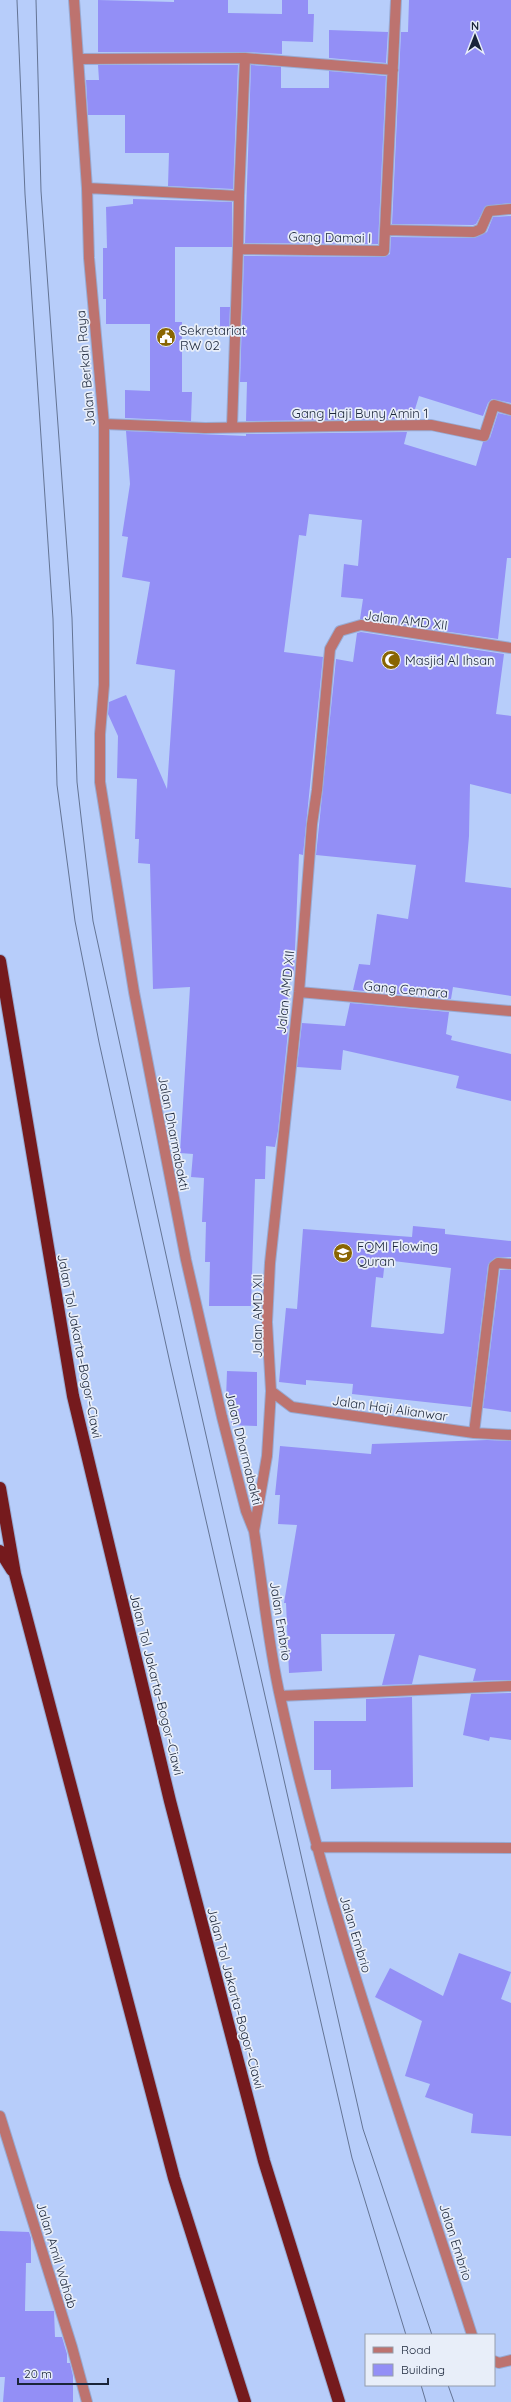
<svg xmlns="http://www.w3.org/2000/svg" width="511" height="2402" font-family="Quicksand,sans-serif">
	<style>
		.building { fill: #938ff6; fill-rule: evenodd }
		.lines { fill: none; stroke-linecap: round; stroke-linejoin: round }
		.street-casing { stroke: #98abd3; stroke-width: 12 }
		.highway-casing { stroke: #98abd3; stroke-width: 14 }
		.street { stroke: #bd736f; stroke-width: 10 }
		.highway { stroke: #751a1d; stroke-width: 12 }
		.tram { stroke: #647494; stroke-width: 1 }
		.labels { text-anchor: middle; stroke-width: 3.5; stroke-linejoin: round; paint-order: stroke }
		.street-label { font-size: 13px; fill: #1a2539; stroke: #e8eef9 }
		.poi-label { font-size: 13px; fill: #1a2539; stroke: #e8eef9; text-anchor: start }
	</style>
	<rect width="100%" height="100%" fill="#b7cdfa"/>
	<path class="building" d="M 98,0 L 174,2 L 174,0 L 228,0 L 228,13 L 282,14 L 282,0 L 308,0 L 308,14 L 314,14 L 313,42 L 282,41 L 282,54 L 245,52 L 98,52 Z
		M 409,0 L 511,0 L 511,203 L 486,206 L 476,224 L 473,225 L 392,224 L 401,32 L 408,32 Z
		M 329,30 L 388,32 L 386,63 L 329,58 Z
		M 98,65 L 238,65 L 233,189 L 168,186 L 169,153 L 125,153 L 125,115 L 88,115 L 86,80 L 99,80 Z
		M 251,65 L 281,67 L 281,88 L 329,88 L 329,71 L 386,76 L 378,244 L 245,243 Z
		M 133,199 L 232,202 L 232,247 L 175,247 L 175,322 L 182,322 L 182,392 L 192,392 L 191,421 L 125,418 L 125,390 L 150,391 L 150,324 L 106,324 L 106,299 L 103,299 L 103,248 L 107,248 L 106,207 L 133,204 Z
		M 511,216 L 511,403 L 492,399 L 488,403 L 483,416 L 419,396 L 412,419 L 246,421 L 247,382 L 240,382 L 244,256 L 384,257 L 390,254 L 391,237 L 474,238 L 487,232 L 493,217 Z
		M 220,307 L 230,307 L 229,331 L 220,331 Z
		M 498,413 L 511,416 L 511,558 L 507,558 L 498,639 L 360,619 L 363,599 L 341,597 L 344,564 L 358,566 L 362,520 L 309,514 L 306,536 L 299,535 L 284,652 L 323,657 L 303,855 L 299,854 L 294,974 L 290,974 L 286,1021 L 289,1022 L 278,1131 L 275,1147 L 266,1146 L 265,1179 L 255,1179 L 251,1306 L 209,1306 L 210,1262 L 205,1262 L 206,1222 L 202,1222 L 204,1178 L 191,1177 L 193,1154 L 180,1153 L 190,987 L 153,989 L 150,864 L 138,863 L 139,839 L 135,839 L 137,779 L 117,778 L 118,736 L 108,714 L 109,702 L 126,695 L 167,789 L 175,670 L 136,664 L 150,582 L 122,577 L 128,537 L 122,536 L 130,484 L 126,431 L 246,436 L 246,434 L 407,432 L 404,444 L 476,466 L 483,442 L 490,438 Z
		M 361,632 L 504,654 L 496,714 L 511,716 L 511,794 L 470,784 L 469,836 L 465,882 L 511,888 L 511,996 L 453,987 L 451,999 L 353,990 L 359,964 L 370,965 L 377,914 L 408,919 L 416,865 L 316,855 L 336,659 L 353,662 L 357,633 Z
		M 350,1003 L 449,1012 L 446,1034 L 452,1036 L 451,1040 L 511,1054 L 511,1101 L 456,1088 L 459,1076 L 343,1050 L 341,1070 L 297,1067 L 302,1023 L 345,1026 Z
		M 413,1226 L 445,1229 L 445,1234 L 511,1241 L 511,1257 L 495,1258 L 488,1265 L 471,1407 L 352,1394 L 353,1384 L 306,1380 L 306,1385 L 279,1382 L 286,1308 L 297,1309 L 303,1229 L 412,1237 ZM 385,1260 L 451,1268 L 444,1333 L 442,1334 L 371,1327 L 376,1277 L 383,1278 Z
		M 500,1270 L 511,1270 L 511,1412 L 483,1408 Z
		M 227,1371 L 257,1372 L 257,1426 L 231,1425 L 231,1399 L 226,1399 Z
		M 487,1440 L 511,1441 L 511,1680 L 473,1681 L 476,1669 L 419,1655 L 412,1684 L 382,1685 L 395,1634 L 321,1634 L 322,1671 L 289,1673 L 286,1603 L 284,1603 L 297,1525 L 278,1524 L 280,1495 L 275,1495 L 280,1446 L 371,1454 L 372,1444 Z
		M 511,1693 L 511,1740 L 490,1737 L 489,1741 L 463,1735 L 471,1694 Z
		M 412,1697 L 413,1787 L 331,1789 L 331,1770 L 314,1770 L 314,1721 L 366,1721 L 366,1699 Z
		M 459,1953 L 511,1972 L 501,1999 L 511,2003 L 511,2136 L 471,2133 L 473,2114 L 425,2097 L 430,2084 L 405,2076 L 422,2021 L 375,1997 L 390,1968 L 443,1996 Z
		M 0,2231 L 29,2232 L 31,2238 L 31,2263 L 26,2263 L 25,2311 L 54,2311 L 55,2337 L 62,2337 L 67,2354 L 67,2363 L 70,2363 L 73,2376 L 73,2402 L 3,2402 L 5,2377 L 0,2377 Z"/>
	<g class="lines">
		<defs>
			<path id="street" d="M 74,0 L 87,188 L 89,258 L 104,424 L 104,685 L 100,734 L 100,782 L 134,992 L 186,1260 L 222,1417 L 246,1511 L 254,1531 C 263,1587 268,1645 281,1701 C 328,1917 405,2125 472,2335
				M 79,59 L 245,58 L 393,70
				M 87,188 L 239,196 L 238,249 L 384,251 L 396,0
				M 239,196 L 245,58
				M 385,230 L 474,232 L 481,229 L 489,211 L 511,209
				M 104,424 L 205,428 L 431,425 L 484,436 L 494,405 L 511,410
				M 232,427 L 238,249
				M 299,992 L 511,1011
				M 271,1391 L 292,1407 L 474,1433 L 511,1435
				M 474,1433 L 494,1266 L 498,1263 L 511,1264
				M 254,1531 L 267,1456 L 271,1391 L 267,1322 L 270,1263 L 299,992 L 312,824 L 317,790 L 330,649 L 340,631 L 361,625 L 511,648
				M 280,1696 L 511,1686
				M 316,1847 L 511,1848
				M 0,2116 L 72,2347 L 87,2402
				M 494,2361 L 499,2363 L 511,2360"/>
			<path id="highway" d="M 0,961 L 73,1396 L 170,1801 L 264,2161 L 339,2402
				M 0,1488 L 15,1574 L 174,2178 L 245,2402
				M 0,1551 L 12,1570"/>
		</defs>
		<use href="#street" class="street-casing"/>
		<use href="#highway" class="highway-casing"/>
		<use href="#street" class="street"/>
		<use href="#highway" class="highway"/>
		<path class="tram" d="M 17,0 L 25,194 L 53,619 L 57,785 L 75,921 L 99,1042 L 170,1363 L 352,2158 L 406,2335
			M 36,0 L 41,191 L 72,618 L 77,782 L 93,921 L 189,1360 L 363,2129 L 432,2335
			M 421,2385 L 426,2402
			M 448,2385 L 454,2402"/>
	</g>
	<defs>
		<symbol id="civic-disc" viewBox="-11 -11 22 22"><circle r="9.5" fill="#896502" stroke="#e8eef9"/><path d="M-.6-6.5H3V-4.5H.6V-3L4-1V1h2V6H-6V1h2V-1L-.6-3ZM-1.2 2.5V6h2.4V2.5Z" fill="#fff"/></symbol>
		<symbol id="mosque-disc" viewBox="-11 -11 22 22"><circle r="9.5" fill="#896502" stroke="#e8eef9"/><path d="M3.5-4.9A6 6 0 1 0 3.5 4.9A5 5 0 1 1 3.5-4.9Z" fill="#fff"/></symbol>
		<symbol id="school-disc" viewBox="-11 -11 22 22"><circle r="9.5" fill="#896502" stroke="#e8eef9"/><path d="M0-5L7-2L0 1L-7-2ZM-4 1L0 2.5L4 1V4Q0 6-4 4Z" fill="#fff"/></symbol>
	</defs>
	<g fill-rule="evenodd">
		<use href="#civic-disc" x="155" y="326" width="22" height="22"/>
		<use href="#mosque-disc" x="380" y="649" width="22" height="22"/>
		<use href="#school-disc" x="332" y="1242" width="22" height="22"/>
	</g>
	<g class="labels">
		<g class="street-label">
			<text transform="translate(330 237) rotate(1)" y="5">Gang Damai I</text>
			<text transform="translate(85 368) rotate(-95)" y="5">Jalan Berkah Raya</text>
			<text x="360" y="418">Gang Haji Buny Amin 1</text>
			<text transform="translate(406 620) rotate(7)" y="5">Jalan AMD XII</text>
			<text transform="translate(406 989) rotate(5)" y="5">Gang Cemara</text>
			<text transform="translate(285 992) rotate(-84)" y="5">Jalan AMD XII</text>
			<text transform="translate(174 1133) rotate(79)" y="5">Jalan Dharmabakti</text>
			<text transform="translate(257 1316) rotate(-90)" y="5">Jalan AMD XII</text>
			<text transform="translate(80 1346) rotate(79)" y="5">Jalan Tol Jakarta–Bogor–Ciawi</text>
			<text transform="translate(390 1408) rotate(8)" y="5">Jalan Haji Alianwar</text>
			<text transform="translate(244 1448) rotate(76)" y="5">Jalan Dharmabakti</text>
			<text transform="translate(281 1621) rotate(81)" y="5">Jalan Embrio</text>
			<text transform="translate(157 1684) rotate(76)" y="5">Jalan Tol Jakarta–Bogor–Ciawi</text>
			<text transform="translate(356 1934) rotate(73)" y="5">Jalan Embrio</text>
			<text transform="translate(236 1998) rotate(75)" y="5">Jalan Tol Jakarta–Bogor–Ciawi</text>
			<text transform="translate(456 2242) rotate(72)" y="5">Jalan Embrio</text>
			<text transform="translate(57 2255) rotate(73)" y="5">Jalan Amil Wahab</text>
		</g>
		<g class="poi-label">
			<text x="180" y="335">Sekretariat<tspan x="180" dy="15">RW 02</tspan></text>
			<text x="405" y="665">Masjid Al Ihsan</text>
			<text x="357" y="1251">FQMI Flowing<tspan x="357" dy="15">Quran</tspan></text>
		</g>
	</g>
	<rect x="365" y="2334" width="130" height="52" fill="#e8eef9" stroke="#969eac"/>
	<rect x="373" y="2347" width="20" height="6" fill="#bd736f" stroke="#969eac"/>
	<text x="401" y="2354" font-size="12" fill="#1a2539">Road</text>
	<rect x="373" y="2364" width="20" height="12" fill="#938ff6" stroke="#969eac"/>
	<text x="401" y="2374" font-size="12" fill="#1a2539">Building</text>
	<g transform="translate(475 36)" stroke="#e8eef9" stroke-width="3" paint-order="stroke">
	<path d="M0-3L7 15L0 10L-7 15Z" fill="#1a2539"/>
	<text y="-6" font-size="11" font-weight="bold" text-anchor="middle" fill="#1a2539">N</text>
	</g>
	<path d="M18 2378v6h90v-6" fill="none" stroke="#1a2539" stroke-width="2"/>
	<text x="24" y="2378" font-size="12" fill="#1a2539" stroke="#e8eef9" stroke-width="3" paint-order="stroke">20 m</text>
</svg>
